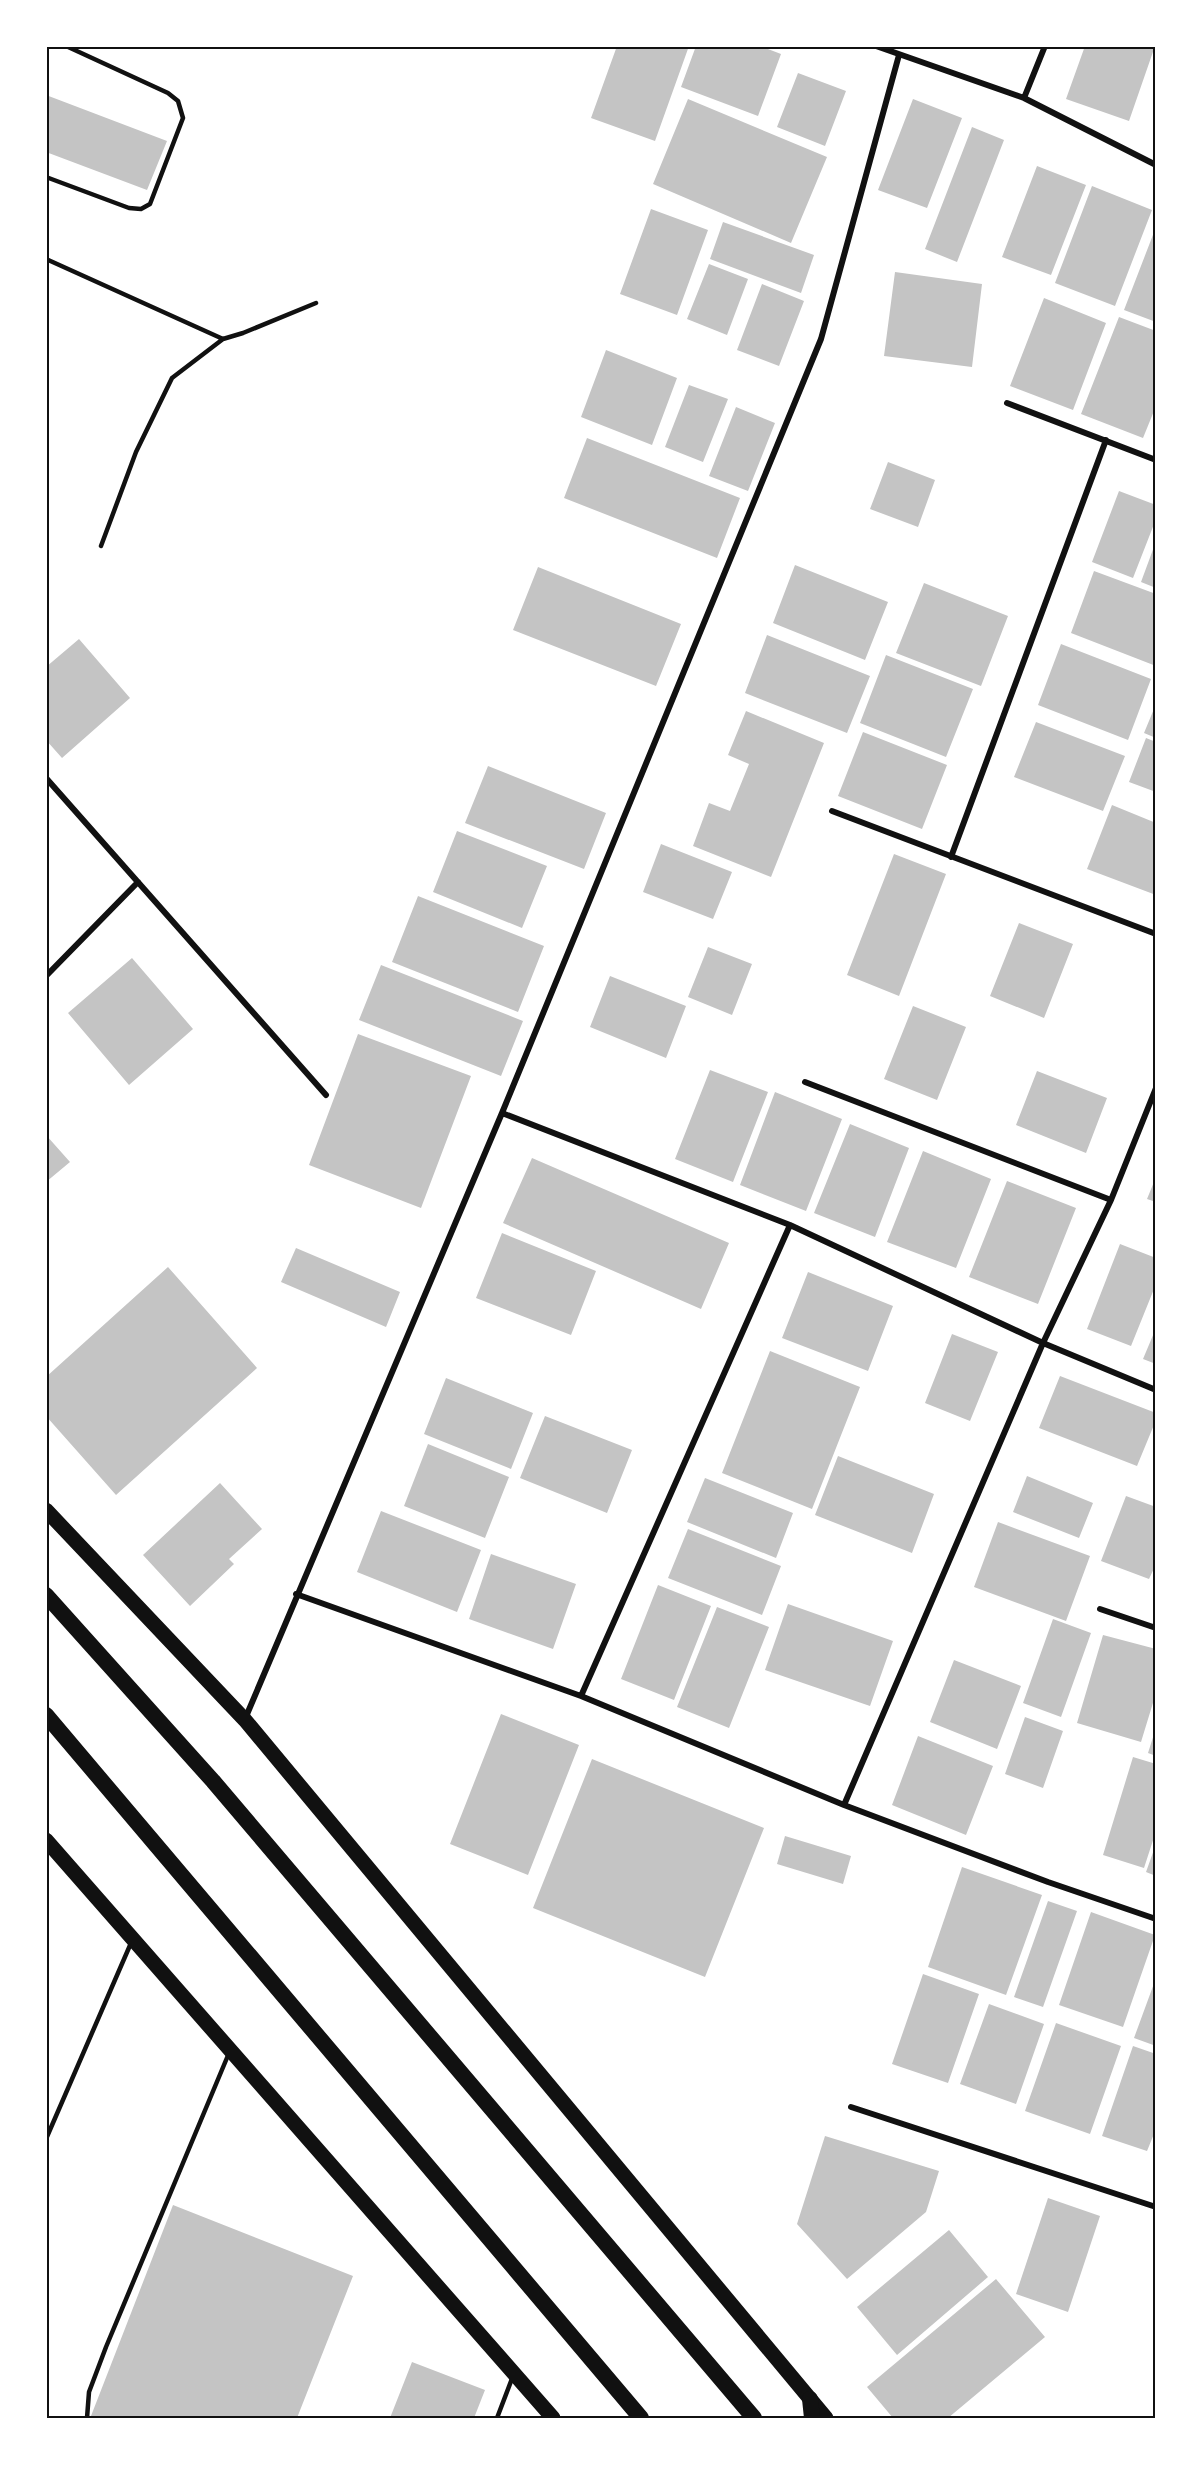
<svg xmlns="http://www.w3.org/2000/svg" width="1202" height="2465" font-family="Rubik,sans-serif">
	<style>
		.building { fill: #c4c4c4 }
		.lines { fill: none; stroke-linecap: round; stroke-linejoin: round }
		.service { stroke: #111; stroke-width: 4.5 }
		.minor { stroke: #111; stroke-width: 6 }
		.primary { stroke: #111; stroke-width: 15 }
		.trunk { stroke: #111; stroke-width: 16 }
		.neatline { fill: none; stroke: #111; stroke-width: 2 }
	</style>
	<rect width="100%" height="100%" fill="#fff"/>
	<path class="building" d="M 617,46 L 689,46 L 655,141 L 591,118 Z
		M 696,46 L 760,46 L 781,54 L 758,116 L 681,87 Z
		M 1085,46 L 1155,46 L 1129,121 L 1066,99 Z
		M 798,73 L 846,91 L 825,146 L 777,127 Z
		M 46,95 L 167,141 L 147,190 L 46,152 Z
		M 688,99 L 827,157 L 791,243 L 653,184 Z
		M 913,99 L 962,118 L 927,208 L 878,190 Z
		M 972,127 L 1004,140 L 957,262 L 925,249 Z
		M 1037,166 L 1086,185 L 1051,275 L 1002,257 Z
		M 1092,186 L 1152,210 L 1115,306 L 1055,283 Z
		M 651,209 L 708,230 L 677,315 L 620,294 Z
		M 723,222 L 814,255 L 801,293 L 710,259 Z
		M 1156,227 L 1156,322 L 1124,310 Z
		M 709,264 L 748,279 L 727,335 L 687,319 Z
		M 895,272 L 982,284 L 972,367 L 884,356 Z
		M 762,284 L 804,301 L 779,366 L 737,350 Z
		M 1044,298 L 1106,323 L 1073,410 L 1010,386 Z
		M 1119,317 L 1156,331 L 1156,406 L 1143,438 L 1081,414 Z
		M 606,350 L 677,378 L 652,445 L 581,417 Z
		M 689,385 L 728,399 L 703,462 L 665,447 Z
		M 736,407 L 775,423 L 748,491 L 709,476 Z
		M 587,438 L 740,498 L 717,558 L 564,498 Z
		M 888,462 L 935,480 L 918,527 L 870,509 Z
		M 1119,491 L 1156,505 L 1156,519 L 1133,578 L 1092,562 Z
		M 1155,544 L 1156,545 L 1156,588 L 1141,582 Z
		M 795,565 L 888,602 L 865,660 L 773,623 Z
		M 538,567 L 681,624 L 656,686 L 513,630 Z
		M 1094,571 L 1156,594 L 1156,666 L 1071,633 Z
		M 924,583 L 1008,616 L 981,686 L 896,653 Z
		M 767,635 L 870,676 L 847,733 L 745,693 Z
		M 79,639 L 130,698 L 62,758 L 46,740 L 46,667 Z
		M 1061,644 L 1151,679 L 1128,740 L 1038,705 Z
		M 886,655 L 973,689 L 946,757 L 860,723 Z
		M 1156,704 L 1156,738 L 1144,733 Z
		M 746,711 L 824,743 L 771,877 L 693,846 L 709,803 L 730,811 L 749,764 L 728,755 Z
		M 1036,722 L 1125,756 L 1103,811 L 1014,777 Z
		M 863,732 L 947,765 L 922,829 L 838,796 Z
		M 1146,738 L 1156,742 L 1156,792 L 1129,782 Z
		M 488,766 L 606,813 L 584,869 L 465,823 Z
		M 1112,805 L 1156,823 L 1156,895 L 1087,869 Z
		M 457,831 L 547,866 L 522,928 L 433,892 Z
		M 661,844 L 732,872 L 713,919 L 643,892 Z
		M 894,854 L 946,874 L 899,996 L 847,975 Z
		M 418,896 L 544,946 L 518,1012 L 392,962 Z
		M 1019,923 L 1073,944 L 1044,1018 L 990,996 Z
		M 708,947 L 752,964 L 732,1015 L 688,997 Z
		M 132,958 L 193,1029 L 129,1085 L 68,1013 Z
		M 381,965 L 523,1021 L 501,1076 L 359,1020 Z
		M 610,976 L 686,1006 L 666,1058 L 590,1027 Z
		M 913,1006 L 966,1027 L 937,1100 L 884,1079 Z
		M 358,1034 L 471,1076 L 421,1208 L 309,1165 Z
		M 710,1070 L 768,1092 L 733,1182 L 675,1159 Z
		M 1037,1071 L 1107,1098 L 1086,1153 L 1016,1125 Z
		M 775,1092 L 842,1119 L 806,1211 L 740,1185 Z
		M 850,1124 L 909,1148 L 875,1237 L 814,1213 Z
		M 46,1135 L 70,1162 L 46,1182 Z
		M 923,1151 L 991,1179 L 956,1268 L 887,1242 Z
		M 532,1158 L 729,1243 L 701,1309 L 503,1223 Z
		M 1156,1177 L 1156,1202 L 1147,1199 Z
		M 1007,1181 L 1076,1208 L 1038,1304 L 969,1277 Z
		M 502,1233 L 596,1271 L 571,1335 L 476,1298 Z
		M 1120,1244 L 1156,1258 L 1156,1284 L 1131,1346 L 1087,1329 Z
		M 296,1248 L 400,1292 L 386,1327 L 281,1282 Z
		M 168,1267 L 257,1368 L 116,1495 L 46,1416 L 46,1377 Z
		M 808,1272 L 893,1306 L 868,1371 L 782,1338 Z
		M 1156,1328 L 1156,1364 L 1143,1359 Z
		M 952,1334 L 998,1352 L 970,1421 L 925,1403 Z
		M 770,1351 L 860,1387 L 812,1509 L 722,1473 Z
		M 1060,1376 L 1156,1413 L 1156,1420 L 1137,1466 L 1039,1428 Z
		M 446,1378 L 533,1413 L 511,1469 L 424,1434 Z
		M 545,1416 L 632,1450 L 607,1513 L 520,1478 Z
		M 428,1444 L 509,1477 L 485,1538 L 404,1506 Z
		M 838,1456 L 934,1494 L 912,1553 L 815,1515 Z
		M 1027,1476 L 1093,1503 L 1079,1538 L 1013,1512 Z
		M 705,1478 L 793,1513 L 776,1558 L 687,1522 Z
		M 220,1483 L 262,1529 L 229,1559 L 234,1564 L 190,1606 L 143,1555 Z
		M 1126,1496 L 1156,1507 L 1156,1564 L 1149,1579 L 1101,1561 Z
		M 381,1511 L 481,1550 L 457,1612 L 357,1572 Z
		M 998,1522 L 1090,1556 L 1066,1621 L 974,1587 Z
		M 688,1529 L 781,1566 L 762,1615 L 668,1578 Z
		M 491,1554 L 576,1584 L 553,1649 L 469,1619 Z
		M 658,1585 L 711,1606 L 674,1700 L 621,1679 Z
		M 788,1604 L 893,1641 L 870,1706 L 765,1670 Z
		M 717,1607 L 769,1627 L 729,1728 L 677,1707 Z
		M 1053,1619 L 1091,1633 L 1061,1717 L 1023,1703 Z
		M 1103,1635 L 1156,1649 L 1156,1693 L 1141,1742 L 1077,1723 Z
		M 954,1660 L 1021,1686 L 997,1749 L 930,1722 Z
		M 501,1714 L 579,1745 L 528,1875 L 450,1844 Z
		M 1025,1717 L 1063,1731 L 1043,1788 L 1005,1774 Z
		M 1155,1731 L 1156,1731 L 1156,1756 L 1148,1753 Z
		M 918,1736 L 993,1766 L 966,1835 L 892,1805 Z
		M 1133,1757 L 1156,1764 L 1156,1831 L 1144,1868 L 1103,1855 Z
		M 592,1759 L 764,1828 L 705,1977 L 533,1908 Z
		M 785,1836 L 851,1856 L 843,1884 L 777,1864 Z
		M 1156,1844 L 1156,1876 L 1146,1872 Z
		M 962,1867 L 1042,1895 L 1006,1995 L 928,1967 Z
		M 1048,1901 L 1077,1911 L 1043,2007 L 1014,1997 Z
		M 1091,1912 L 1155,1935 L 1123,2027 L 1059,2005 Z
		M 923,1974 L 979,1994 L 948,2083 L 892,2064 Z
		M 1156,1978 L 1156,2046 L 1134,2038 Z
		M 989,2004 L 1044,2024 L 1016,2104 L 960,2084 Z
		M 1056,2023 L 1121,2046 L 1090,2134 L 1025,2111 Z
		M 1133,2046 L 1156,2054 L 1156,2129 L 1147,2151 L 1102,2136 Z
		M 825,2136 L 939,2171 L 926,2212 L 847,2279 L 797,2224 Z
		M 1048,2198 L 1100,2216 L 1068,2312 L 1016,2294 Z
		M 173,2205 L 353,2276 L 297,2418 L 98,2418 L 91,2416 Z
		M 949,2230 L 988,2277 L 897,2355 L 857,2307 Z
		M 996,2279 L 1045,2337 L 948,2418 L 893,2418 L 867,2387 Z
		M 412,2362 L 485,2390 L 474,2418 L 390,2418 Z"/>
	<g class="lines">
		<path class="service" d="M 46,177 L 129,208 L 141,209 L 150,204 L 183,118 L 178,101 L 168,93 L 66,46
			M 46,259 L 223,339 L 243,333 L 316,303
			M 101,546 L 136,452 L 172,378 L 223,339
			M 46,2139 L 131,1943
			M 87,2418 L 89,2392 L 106,2347 L 229,2053
			M 497,2418 L 513,2376"/>
		<path class="minor" d="M 876,46 L 1024,98 L 1156,165
			M 1024,98 L 1045,46
			M 1007,403 L 1156,460
			M 46,778 L 326,1095
			M 832,811 L 1156,934
			M 951,857 L 1106,440
			M 46,976 L 138,882
			M 805,1082 L 1111,1200
			M 502,1113 L 790,1225 L 1043,1343 L 1156,1390
			M 296,1594 L 581,1696 L 844,1805 L 1043,1343 L 1111,1200 L 1156,1088
			M 1100,1609 L 1156,1628
			M 581,1696 L 790,1225
			M 245,1719 L 502,1113 L 821,339 L 899,55
			M 844,1805 L 1048,1882 L 1156,1919
			M 851,2107 L 1156,2207"/>
		<path class="primary" d="M 46,1510 L 245,1720 L 826,2418
			M 46,1840 L 553,2418"/>
		<path class="trunk" d="M 46,1595 L 213,1781 L 754,2418
			M 46,1715 L 641,2418
			M 810,2399 L 812,2418"/>
	</g>
	<rect width="1202" height="2465" fill="none" stroke="#ffffff" stroke-width="96"/>
	<rect x="48" y="48" width="1106" height="2369" class="neatline"/>
</svg>
